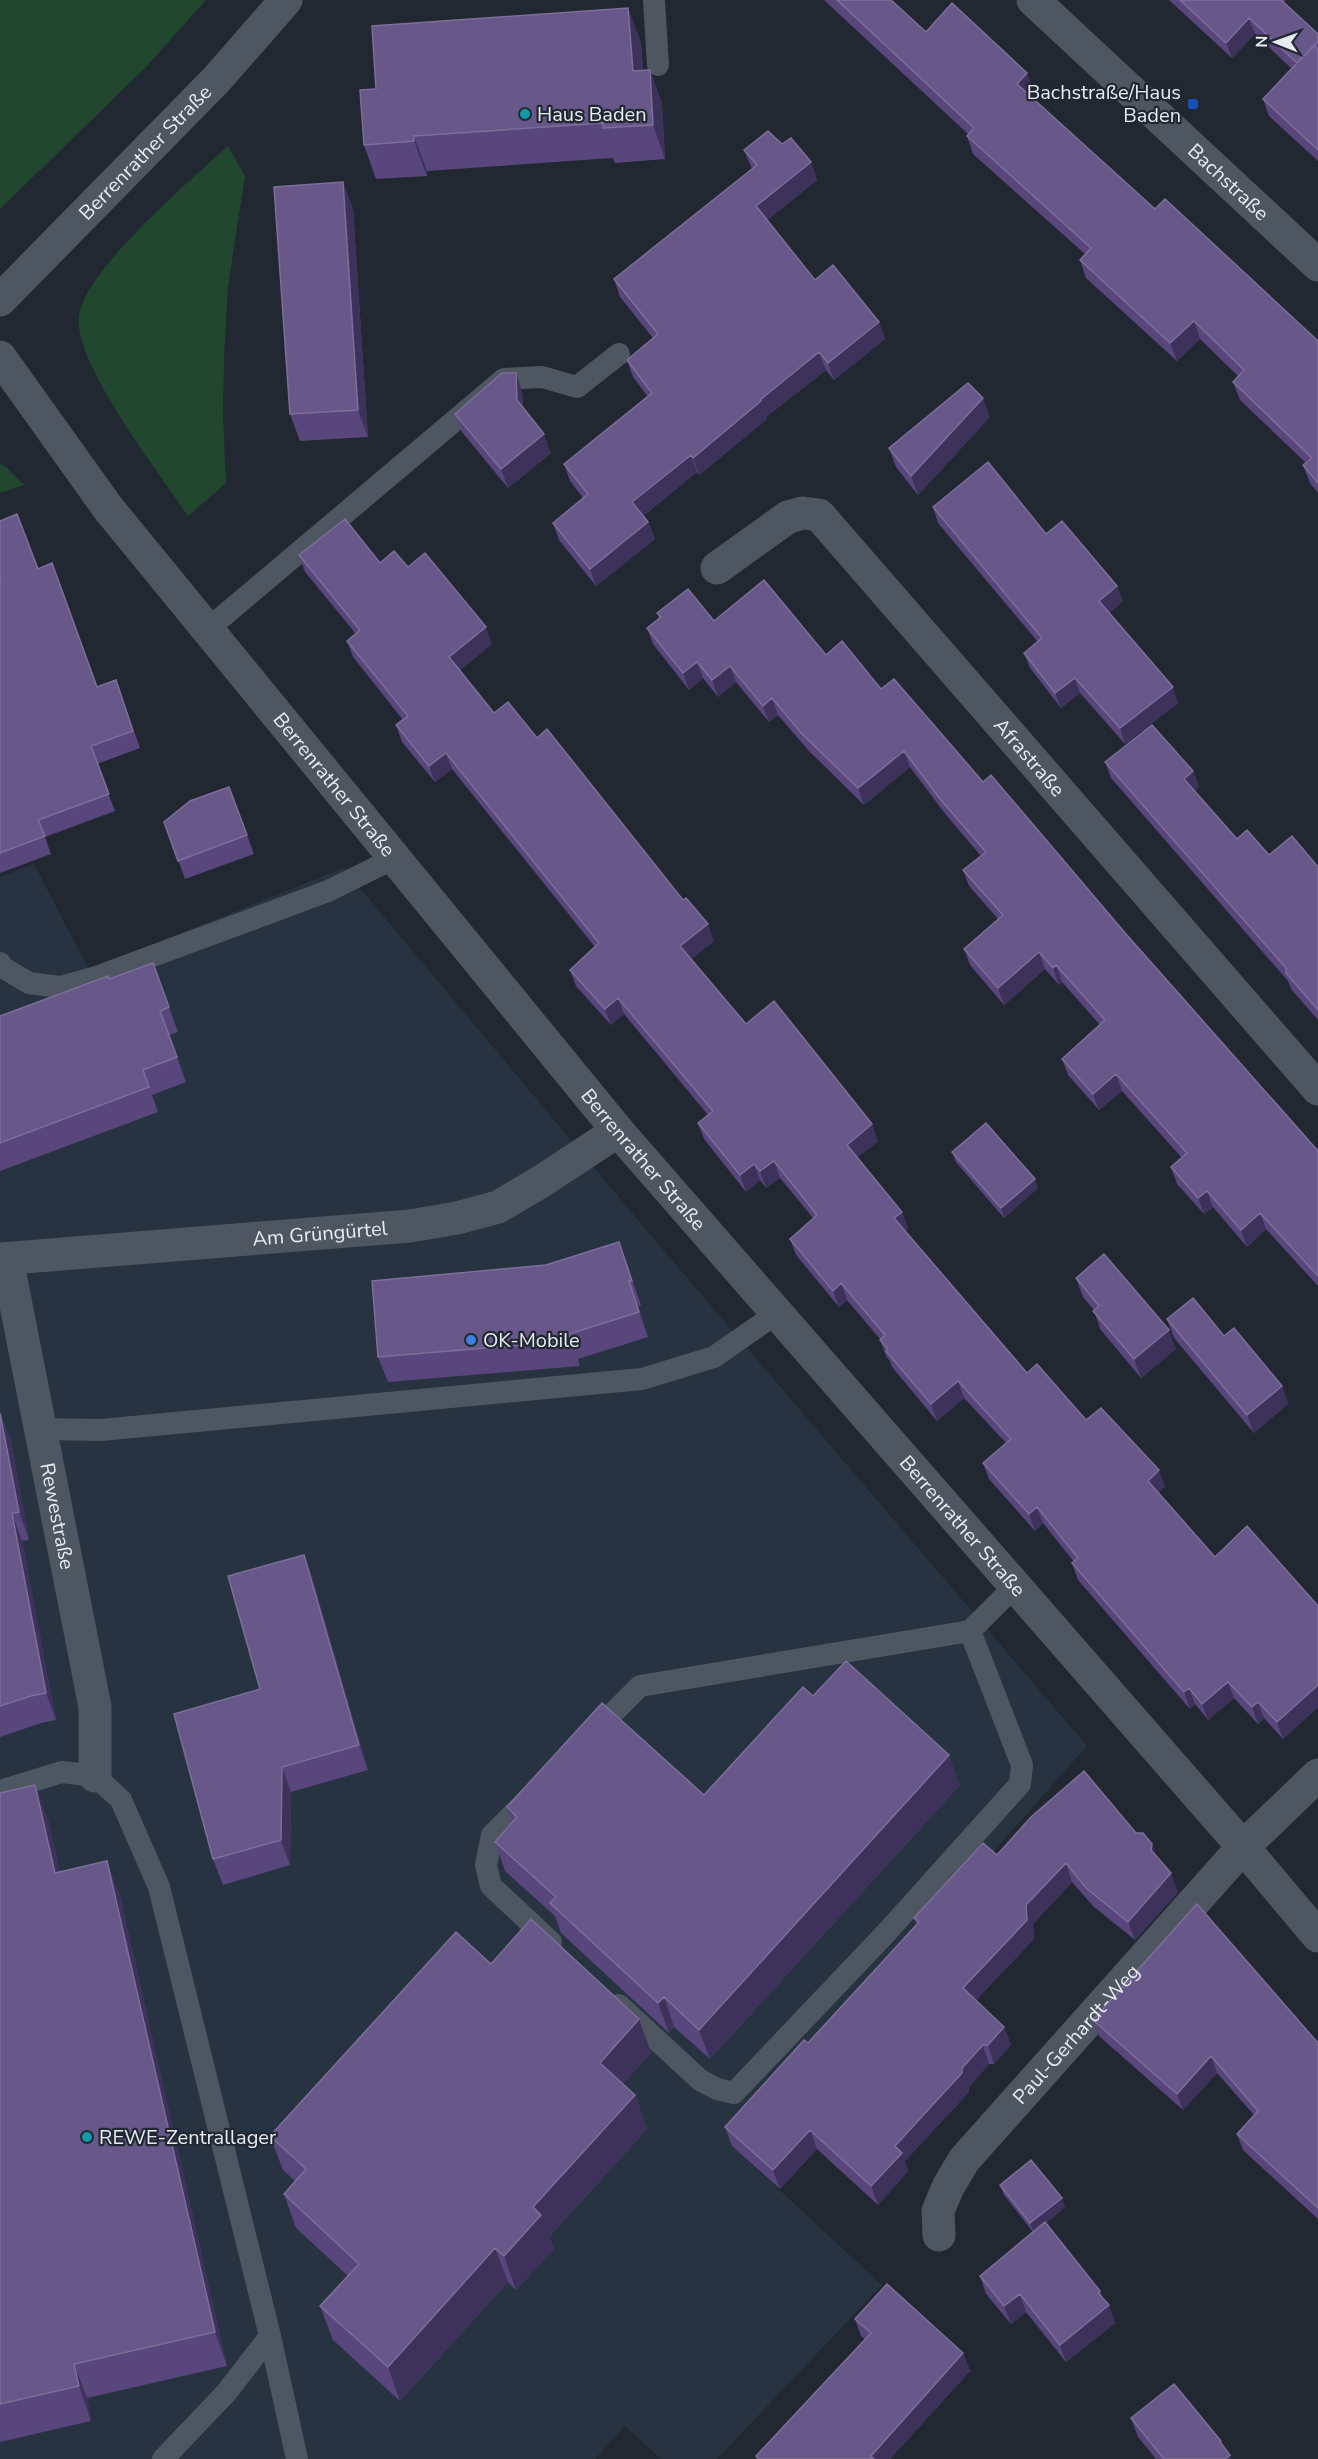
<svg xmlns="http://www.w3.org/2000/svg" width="1318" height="2459" font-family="'Nunito Sans',sans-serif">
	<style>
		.built { fill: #273341 }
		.green { fill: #21472e }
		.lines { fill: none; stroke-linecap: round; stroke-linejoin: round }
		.lane { stroke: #4d5661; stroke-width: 22 }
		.street { stroke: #4d5661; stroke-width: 33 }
		.secondary { stroke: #4d5661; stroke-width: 33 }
		.wall { fill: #59467d }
		.shaded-wall { fill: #3c325a }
		.building { fill: #685789; stroke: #7c6f9a; stroke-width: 1.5 }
		.transit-dot { fill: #1a4fb4; stroke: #212832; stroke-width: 2 }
		.culture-dot { fill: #0f9aa8; stroke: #212832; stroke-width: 2 }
		.shop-dot { fill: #3f7fe0; stroke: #212832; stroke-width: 2 }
		.labels { text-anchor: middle; stroke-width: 4.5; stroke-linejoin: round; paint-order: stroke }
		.poi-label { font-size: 20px; fill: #e6ecf2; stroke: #212832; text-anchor: start }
		.street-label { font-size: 20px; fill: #e6ecf2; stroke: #212832 }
	</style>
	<rect width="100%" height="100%" fill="#212832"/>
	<path class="built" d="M 34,864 L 89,970 L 343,868 L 648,1232 L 1087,1746 L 732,2146 L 882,2285 L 717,2459 L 661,2459 L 625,2426 L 595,2459 L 0,2459 L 0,877 Z"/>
	<path class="green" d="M 0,0 L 206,0 L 145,68 L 0,209 Z
		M 228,146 L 245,176 L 228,286 L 224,359 L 223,415 L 226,483 L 188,516 C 161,475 72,362 79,315 C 86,269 192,179 228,146 Z
		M 0,464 L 6,467 L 24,485 L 0,493 Z"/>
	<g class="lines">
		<path class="lane" d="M 654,0 L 658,65
			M 208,629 L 504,379 L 542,377 L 577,387 L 619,354
			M 0,963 L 2,967 L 29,983 L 60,987 L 96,977 L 328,891 L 395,858
			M 40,1429 L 101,1430 L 642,1379 L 714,1357 L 777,1313
			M 592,1734 L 640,1686 L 970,1631 L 1015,1586
			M 0,1791 L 62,1772 L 95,1776 L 121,1800 L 159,1887 L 270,2336 L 297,2459
			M 531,1796 L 492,1835 L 486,1865 L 491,1886 L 551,1942
			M 619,2005 L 700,2080 L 717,2089 L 734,2093 L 887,1932 L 1020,1784 L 1022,1765 L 970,1631
			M 163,2459 L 226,2393 L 270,2336"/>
		<g class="street">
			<path id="s1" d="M 1033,0 L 1318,265"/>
			<path id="s2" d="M 0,357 L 108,508 L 618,1131 L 1243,1847 L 1318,1936"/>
			<path id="s3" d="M 717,568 L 788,517 L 803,513 L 819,515 L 1318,1089"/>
			<path id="s4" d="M 0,1259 L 410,1226 L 457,1218 L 498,1207 L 542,1181 L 618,1131"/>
			<path id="s5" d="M 7,1259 L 95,1707 L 95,1776"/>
			<path id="s6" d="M 939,2235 L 938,2211 L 948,2187 L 964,2160 L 1243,1847 L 1318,1775"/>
		</g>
		<path class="secondary" id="s7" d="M 0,300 L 216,80 L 286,0"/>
	</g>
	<path class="wall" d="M 824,0 L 891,0 L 926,32 L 1034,91 L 1030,96 L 1155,209 L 1318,341 L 1318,493 L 1310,483 L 1303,465 L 1306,463 L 1240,400 L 1233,382 L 1238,376 L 1200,339 L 1177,361 L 1086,278 L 1080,260 L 1085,254 L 973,154 L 967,136 L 968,134 Z
		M 1169,0 L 1286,0 L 1284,2 L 1318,34 L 1318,161 L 1269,116 L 1263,99 L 1292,69 L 1255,34 L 1232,58 Z
		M 641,42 L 643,70 L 650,70 L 662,104 L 665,159 L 615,163 L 613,158 L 427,171 L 427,176 L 376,179 L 364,145 L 376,89 Z
		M 782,144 L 811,162 L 817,180 L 767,220 L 815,280 L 879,322 L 885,339 L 834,380 L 826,370 L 766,417 L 767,419 L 699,475 L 697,472 L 643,516 L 648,522 L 655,539 L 596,586 L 559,540 L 553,523 L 583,498 L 570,481 L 564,464 L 648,397 L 633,377 L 627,360 L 653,338 L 620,297 L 614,279 L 752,169 L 744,150 Z
		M 343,182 L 353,209 L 368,437 L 300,441 L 290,414 Z
		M 522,392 L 523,408 L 551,453 L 508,488 L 462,432 L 455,414 Z
		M 990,417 L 918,495 L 896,467 L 889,448 Z
		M 933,507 L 1046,534 L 1117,586 L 1123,601 L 1109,613 L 1178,703 L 1125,744 L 1080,693 L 1061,708 L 1030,668 L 1024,653 L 1038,642 L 938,523 Z
		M 299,555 L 380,563 L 408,567 L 492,644 L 460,670 L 494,713 L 537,738 L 714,941 L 691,959 L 746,1024 L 878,1141 L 857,1157 L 902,1212 L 908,1228 L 905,1231 L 1027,1373 L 1086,1420 L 1165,1486 L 1158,1493 L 1215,1557 L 1318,1606 L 1318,1707 L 1283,1739 L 1264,1718 L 1258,1724 L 1234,1698 L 1208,1720 L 1195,1704 L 1190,1709 L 1078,1580 L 1072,1563 L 1074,1562 L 1043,1523 L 1035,1531 L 989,1479 L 983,1463 L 1006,1443 L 964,1398 L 937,1421 L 892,1367 L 890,1361 L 886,1356 L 880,1339 L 847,1300 L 839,1307 L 796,1255 L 790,1239 L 813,1218 L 780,1178 L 766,1188 L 760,1180 L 746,1192 L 704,1139 L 698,1123 L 708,1115 L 624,1014 L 611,1025 L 576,986 L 570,970 L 595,947 L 452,769 L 435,782 L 402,742 L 396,725 L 403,720 L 353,657 L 347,641 L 356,634 L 305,572 Z
		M 38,569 L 97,687 L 116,680 L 140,748 L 97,764 L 115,811 L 45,837 L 51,854 L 0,873 L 0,582 Z
		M 657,613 L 714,621 L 826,655 L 881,689 L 983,782 L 1126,934 L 1318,1151 L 1318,1286 L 1266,1229 L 1247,1247 L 1213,1207 L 1204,1214 L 1177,1184 L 1171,1167 L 1182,1158 L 1122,1091 L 1099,1110 L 1068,1075 L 1062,1059 L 1100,1025 L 1062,982 L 1059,985 L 1045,969 L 1004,1005 L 970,965 L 964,949 L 998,919 L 969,886 L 963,870 L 981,856 L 946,815 L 910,767 L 864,805 L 808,750 L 778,715 L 769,722 L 736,682 L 718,697 L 703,678 L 689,690 L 653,644 L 647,628 L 659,618 Z
		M 1105,762 L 1193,771 L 1199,787 L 1194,791 L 1237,839 L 1269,855 L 1318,867 L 1318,1020 L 1291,989 L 1288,981 L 1111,778 Z
		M 229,787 L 254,854 L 185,879 L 164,822 Z
		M 153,963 L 178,1032 L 169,1035 L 186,1082 L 152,1095 L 158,1112 L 0,1171 L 0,1016 L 109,979 Z
		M 952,1152 L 1038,1188 L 1004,1218 L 956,1162 Z
		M 628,1267 L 641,1305 L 638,1306 L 648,1337 L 578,1359 L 580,1366 L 388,1382 L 378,1357 Z
		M 1076,1278 L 1176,1349 L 1141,1378 L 1100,1329 L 1094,1310 L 1083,1297 Z
		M 1167,1319 L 1224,1336 L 1282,1386 L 1288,1404 L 1254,1433 L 1174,1338 Z
		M 0,1413 L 11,1441 L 29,1540 L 22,1541 L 56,1720 L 41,1723 L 0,1737 Z
		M 304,1555 L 313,1580 L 368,1770 L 291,1792 L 290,1865 L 223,1885 L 213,1859 L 260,1689 Z
		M 813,1696 L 960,1785 L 710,2059 L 674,2027 L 669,2033 L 561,1933 L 555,1916 L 505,1871 L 495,1842 L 512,1823 L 507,1807 L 704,1795 Z
		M 35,1785 L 48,1820 L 60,1872 L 120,1896 L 227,2366 L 87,2398 L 91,2421 L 0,2442 L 0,1793 Z
		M 997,1855 L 1156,1856 L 1178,1892 L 1135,1940 L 1093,1906 L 1072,1882 L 1033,1924 L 1034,1939 L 976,2000 L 1004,2027 L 1011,2045 L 994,2064 L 989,2064 L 969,2087 L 969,2092 L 905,2161 L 908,2171 L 878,2205 L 817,2149 L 780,2189 L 732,2146 L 725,2127 L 808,2043 L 917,1925 L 914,1918 Z
		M 491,1964 L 639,2019 L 651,2053 L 623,2084 L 635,2095 L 647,2129 L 549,2237 L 554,2249 L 516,2290 L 508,2282 L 400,2401 L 333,2340 L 320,2306 L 348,2276 L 296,2228 L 284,2194 L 295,2181 L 283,2170 L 270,2136 Z
		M 1093,2020 L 1318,2043 L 1318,2219 L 1243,2150 L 1237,2134 L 1254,2115 L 1217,2073 L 1183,2110 L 1099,2036 Z
		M 1000,2185 L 1065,2207 L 1046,2223 L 1100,2291 L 1103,2298 L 1109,2305 L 1115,2323 L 1066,2362 L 1026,2312 L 1011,2324 L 986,2294 L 980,2276 L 1033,2232 L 1004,2195 Z
		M 855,2319 L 963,2353 L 970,2371 L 890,2459 L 757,2459 L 756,2456 L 865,2339 L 861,2336 Z
		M 1131,2418 L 1221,2441 L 1224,2447 L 1230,2455 L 1231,2459 L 1156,2459 L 1138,2437 Z"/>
	<path class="shaded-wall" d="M 628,8 L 641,42 L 646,105 L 633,71 Z
		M 1249,18 L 1255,34 L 1232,58 L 1226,43 Z
		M 650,70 L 662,104 L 665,159 L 653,125 Z
		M 1027,73 L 1034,91 L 1024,102 L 1017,84 Z
		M 414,136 L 427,171 L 427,176 L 414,141 Z
		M 811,162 L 817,180 L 763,224 L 756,206 Z
		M 343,182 L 353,209 L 368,437 L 358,410 Z
		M 1194,321 L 1200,339 L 1177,361 L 1170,343 Z
		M 879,322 L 885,339 L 834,380 L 828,363 Z
		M 819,352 L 826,370 L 766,417 L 767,419 L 699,475 L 693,458 L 760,400 Z
		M 516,373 L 522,392 L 524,419 L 517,400 Z
		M 983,398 L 990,417 L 918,495 L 911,476 Z
		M 544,434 L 551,453 L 508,488 L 501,469 Z
		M 691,455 L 697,472 L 639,519 L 632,502 Z
		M 648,522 L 655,539 L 596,586 L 590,569 Z
		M 1117,586 L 1123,601 L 1105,616 L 1099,601 Z
		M 486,627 L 492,644 L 455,674 L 449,657 Z
		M 697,662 L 703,678 L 689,690 L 683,673 Z
		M 730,666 L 736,682 L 718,697 L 712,680 Z
		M 1075,678 L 1080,693 L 1061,708 L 1055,693 Z
		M 1173,687 L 1178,703 L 1125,744 L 1120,728 Z
		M 772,698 L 778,715 L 769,722 L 763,706 Z
		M 904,751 L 910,767 L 864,805 L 858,788 Z
		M 446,753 L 452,769 L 435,782 L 429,766 Z
		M 1193,771 L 1199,787 L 1190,795 L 1184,779 Z
		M 708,924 L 714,941 L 686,962 L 680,946 Z
		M 1039,952 L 1045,969 L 1004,1005 L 998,988 Z
		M 1056,965 L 1062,982 L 1059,985 L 1053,968 Z
		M 618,998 L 624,1014 L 611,1025 L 605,1009 Z
		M 1116,1074 L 1122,1091 L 1099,1110 L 1093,1094 Z
		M 872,1124 L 878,1141 L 853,1161 L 847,1145 Z
		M 774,1161 L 780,1178 L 766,1188 L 760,1171 Z
		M 754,1164 L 760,1180 L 746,1192 L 740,1175 Z
		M 1035,1179 L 1038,1188 L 1004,1218 L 1001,1208 Z
		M 1207,1191 L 1213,1207 L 1204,1214 L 1198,1198 Z
		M 902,1212 L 908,1228 L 900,1235 L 894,1218 Z
		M 1260,1213 L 1266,1229 L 1247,1247 L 1241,1230 Z
		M 619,1242 L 628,1267 L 641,1305 L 632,1281 Z
		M 629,1281 L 638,1306 L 648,1337 L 639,1312 Z
		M 841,1283 L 847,1300 L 839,1307 L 833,1291 Z
		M 1169,1330 L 1176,1349 L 1141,1378 L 1134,1359 Z
		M 958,1381 L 964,1398 L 937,1421 L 931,1404 Z
		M 1282,1386 L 1288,1404 L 1254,1433 L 1247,1415 Z
		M 0,1413 L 11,1441 L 29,1540 L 19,1512 Z
		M 1159,1470 L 1165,1486 L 1154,1497 L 1148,1481 Z
		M 1037,1507 L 1043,1523 L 1035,1531 L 1029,1514 Z
		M 12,1513 L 22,1541 L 56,1720 L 46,1693 Z
		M 304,1555 L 313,1580 L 368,1770 L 359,1745 Z
		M 1228,1682 L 1234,1698 L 1208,1720 L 1202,1704 Z
		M 1318,1685 L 1318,1707 L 1283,1739 L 1277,1722 Z
		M 1189,1688 L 1195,1704 L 1190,1709 L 1184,1692 Z
		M 1258,1702 L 1264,1718 L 1258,1724 L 1252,1707 Z
		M 949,1755 L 960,1785 L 710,2059 L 699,2030 Z
		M 282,1767 L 291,1792 L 290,1865 L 281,1840 Z
		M 35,1785 L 48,1820 L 68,1908 L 55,1873 Z
		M 1152,1844 L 1159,1863 L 1151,1850 Z
		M 107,1861 L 120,1896 L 227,2366 L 215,2332 Z
		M 1066,1863 L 1072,1882 L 1033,1924 L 1034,1939 L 969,2007 L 963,1988 L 1026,1905 Z
		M 1171,1873 L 1178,1892 L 1135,1940 L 1128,1922 Z
		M 664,1997 L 674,2027 L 669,2033 L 658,2003 Z
		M 639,2019 L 651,2053 L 612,2097 L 600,2063 Z
		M 1004,2027 L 1011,2045 L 994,2064 L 988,2045 Z
		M 983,2045 L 989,2064 L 969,2087 L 969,2092 L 905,2161 L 908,2171 L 878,2205 L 871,2186 L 895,2146 Z
		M 1211,2056 L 1217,2073 L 1183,2110 L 1177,2094 Z
		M 635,2095 L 647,2129 L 549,2237 L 554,2249 L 516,2290 L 504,2256 L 533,2207 Z
		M 810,2130 L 817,2149 L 780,2189 L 773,2170 Z
		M 1062,2198 L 1065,2207 L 1034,2233 L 1030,2223 Z
		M 495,2248 L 508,2282 L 400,2401 L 388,2367 Z
		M 1020,2294 L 1026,2312 L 1011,2324 L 1004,2306 Z
		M 1109,2305 L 1115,2323 L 1066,2362 L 1060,2345 Z
		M 963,2353 L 970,2371 L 890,2459 L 872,2459 L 871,2456 Z
		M 74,2364 L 87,2398 L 91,2421 L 79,2386 Z
		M 1221,2441 L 1227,2457 L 1230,2455 L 1231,2459 L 1225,2459 L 1220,2442 Z"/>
	<path class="building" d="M 837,0 L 891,0 L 926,32 L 952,3 L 1027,73 L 1017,84 L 1155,209 L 1165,199 L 1318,341 L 1318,483 L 1303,465 L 1312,458 L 1233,382 L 1244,370 L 1194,321 L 1170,343 L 1080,260 L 1091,248 L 967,136 L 974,128 Z
		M 1180,0 L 1281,0 L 1318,34 L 1318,42 L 1297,63 L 1249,18 L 1226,43 Z
		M 628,8 L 633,71 L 650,70 L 653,125 L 603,128 L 603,123 L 414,136 L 414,141 L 364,145 L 360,90 L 376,89 L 372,26 Z
		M 1314,45 L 1318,49 L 1318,150 L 1263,99 Z
		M 768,131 L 782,144 L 791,138 L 811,162 L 756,206 L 815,280 L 833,265 L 879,322 L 828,363 L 819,352 L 760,400 L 761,401 L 693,458 L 691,455 L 632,502 L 648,522 L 590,569 L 553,523 L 588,494 L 564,464 L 652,393 L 627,360 L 658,334 L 614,279 L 757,165 L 744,150 Z
		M 343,182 L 358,410 L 290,414 L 274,187 Z
		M 502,373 L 516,373 L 517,400 L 544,434 L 501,469 L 455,414 Z
		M 968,383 L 983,398 L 911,476 L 889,448 Z
		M 988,462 L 1046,534 L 1062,521 L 1117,586 L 1099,601 L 1173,687 L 1120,728 L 1075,678 L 1055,693 L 1024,653 L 1042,638 L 933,507 Z
		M 17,514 L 38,569 L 52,563 L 97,687 L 116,680 L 133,731 L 91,746 L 109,794 L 38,820 L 45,836 L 0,853 L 0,582 L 1,582 L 0,578 L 0,521 Z
		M 345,519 L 380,563 L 394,551 L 408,567 L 425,553 L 486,627 L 449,657 L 494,713 L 508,702 L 537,738 L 547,729 L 683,900 L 686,898 L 708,924 L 680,946 L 746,1024 L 774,1001 L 872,1124 L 847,1145 L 902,1212 L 894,1218 L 1027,1373 L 1037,1364 L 1086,1420 L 1101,1408 L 1159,1470 L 1148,1481 L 1215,1557 L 1247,1526 L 1318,1606 L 1318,1685 L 1277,1722 L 1258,1702 L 1252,1707 L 1228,1682 L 1202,1704 L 1189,1688 L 1184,1692 L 1072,1563 L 1078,1558 L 1037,1507 L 1029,1514 L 983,1463 L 1011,1439 L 958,1381 L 931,1404 L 886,1351 L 888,1349 L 880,1340 L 885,1335 L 841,1283 L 833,1291 L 790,1239 L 817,1215 L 774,1161 L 760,1171 L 754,1164 L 740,1175 L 698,1123 L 713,1111 L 618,998 L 605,1009 L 570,970 L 599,943 L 446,753 L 429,766 L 396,725 L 408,716 L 347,641 L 360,630 L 299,555 Z
		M 764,580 L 826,655 L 842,641 L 881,689 L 894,679 L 983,782 L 991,775 L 1126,934 L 1318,1151 L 1318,1276 L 1260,1213 L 1241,1230 L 1207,1191 L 1198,1198 L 1171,1167 L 1187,1153 L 1116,1074 L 1093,1094 L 1062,1059 L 1105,1020 L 1056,965 L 1053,968 L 1039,952 L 998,988 L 964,949 L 1003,915 L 963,870 L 986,852 L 940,799 L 904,751 L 858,788 L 802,734 L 772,698 L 763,706 L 730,666 L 712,680 L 697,662 L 683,673 L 647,628 L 661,617 L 657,613 L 688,589 L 714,621 Z
		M 1152,725 L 1193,771 L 1184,779 L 1237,839 L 1247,830 L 1269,855 L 1292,836 L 1318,867 L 1318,1010 L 1286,973 L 1286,968 L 1105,762 Z
		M 229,787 L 247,835 L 178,861 L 164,822 L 190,801 Z
		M 153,963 L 169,1007 L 160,1011 L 177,1057 L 143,1070 L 149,1087 L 0,1143 L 0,1016 L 108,976 L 109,979 Z
		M 986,1123 L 1035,1179 L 1001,1208 L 952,1152 Z
		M 619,1242 L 632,1281 L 629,1281 L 639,1312 L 569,1334 L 571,1341 L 378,1357 L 372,1281 L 546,1265 Z
		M 1104,1254 L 1169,1330 L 1134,1359 L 1093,1311 L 1099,1306 L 1076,1278 Z
		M 1193,1298 L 1224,1336 L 1234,1328 L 1282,1386 L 1247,1415 L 1167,1319 Z
		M 0,1413 L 19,1512 L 12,1513 L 46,1693 L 31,1696 L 0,1706 Z
		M 304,1555 L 359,1745 L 282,1767 L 281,1840 L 213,1859 L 174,1714 L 260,1689 L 228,1576 Z
		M 846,1661 L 949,1755 L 699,2030 L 664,1997 L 658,2003 L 550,1903 L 556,1897 L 495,1842 L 517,1817 L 507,1807 L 602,1703 L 704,1795 L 803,1687 L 813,1696 Z
		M 1084,1771 L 1136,1833 L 1143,1833 L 1152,1844 L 1151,1850 L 1171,1873 L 1128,1922 L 1086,1888 L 1066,1863 L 1026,1905 L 1027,1920 L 963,1988 L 1004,2027 L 988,2045 L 983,2045 L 962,2068 L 962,2073 L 895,2146 L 902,2153 L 871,2186 L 810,2130 L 773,2170 L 725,2127 L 804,2040 L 808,2043 L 919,1922 L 914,1918 L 983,1843 L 997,1855 L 1031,1817 Z
		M 35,1785 L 55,1873 L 107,1861 L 215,2332 L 74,2364 L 79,2386 L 0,2404 L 0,1793 Z
		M 1197,1904 L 1318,2043 L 1318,2208 L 1237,2134 L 1258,2111 L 1211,2056 L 1177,2094 L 1093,2020 Z
		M 531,1919 L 639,2019 L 600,2063 L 635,2095 L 533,2207 L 541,2215 L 504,2256 L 495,2248 L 388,2367 L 320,2306 L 359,2264 L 284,2194 L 306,2169 L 270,2136 L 456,1932 L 491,1964 Z
		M 1031,2160 L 1062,2198 L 1030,2223 L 1000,2185 Z
		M 1045,2222 L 1100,2291 L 1098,2293 L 1109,2305 L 1060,2345 L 1020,2294 L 1004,2306 L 980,2276 Z
		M 887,2284 L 963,2353 L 871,2456 L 874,2459 L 759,2459 L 756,2456 L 871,2333 L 855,2319 Z
		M 1174,2384 L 1221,2441 L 1220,2442 L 1230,2455 L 1225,2459 L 1164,2459 L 1131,2418 Z"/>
	<rect class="transit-dot" x="1187" y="98" width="12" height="12" rx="3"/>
	<g class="culture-dot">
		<circle cx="525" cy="114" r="6"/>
		<circle cx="87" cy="2137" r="6"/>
	</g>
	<circle class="shop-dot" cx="471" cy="1340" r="6"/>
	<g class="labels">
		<g class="poi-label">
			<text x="1181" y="99" text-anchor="end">Bachstraße/Haus<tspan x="1181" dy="23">Baden</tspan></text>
			<text x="537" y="121">Haus Baden</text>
			<text x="483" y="1347">OK-Mobile</text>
			<text x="99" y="2144">REWE-Zentrallager</text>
		</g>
		<g class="street-label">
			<text dy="7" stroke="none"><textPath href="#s7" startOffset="207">Berrenrather Straße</textPath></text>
			<text dy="7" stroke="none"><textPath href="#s1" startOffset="267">Bachstraße</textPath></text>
			<text dy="7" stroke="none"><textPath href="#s3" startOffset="440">Afrastraße</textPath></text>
			<text dy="7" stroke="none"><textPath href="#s2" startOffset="543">Berrenrather Straße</textPath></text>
			<text dy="7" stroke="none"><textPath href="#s2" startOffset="1029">Berrenrather Straße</textPath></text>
			<text dy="7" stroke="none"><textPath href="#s4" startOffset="321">Am Grüngürtel</textPath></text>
			<text dy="7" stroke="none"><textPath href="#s5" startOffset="262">Rewestraße</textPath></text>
			<text dy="7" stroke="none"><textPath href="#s2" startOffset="1515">Berrenrather Straße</textPath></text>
			<text dy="7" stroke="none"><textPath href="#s6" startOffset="250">Paul-Gerhardt-Weg</textPath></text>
		</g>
	</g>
	<g transform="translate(1276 42) rotate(271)" stroke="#212832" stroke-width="4.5" paint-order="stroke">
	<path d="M0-4.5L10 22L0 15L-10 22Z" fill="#e6ecf2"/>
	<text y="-9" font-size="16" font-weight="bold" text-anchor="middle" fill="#e6ecf2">N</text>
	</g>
</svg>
